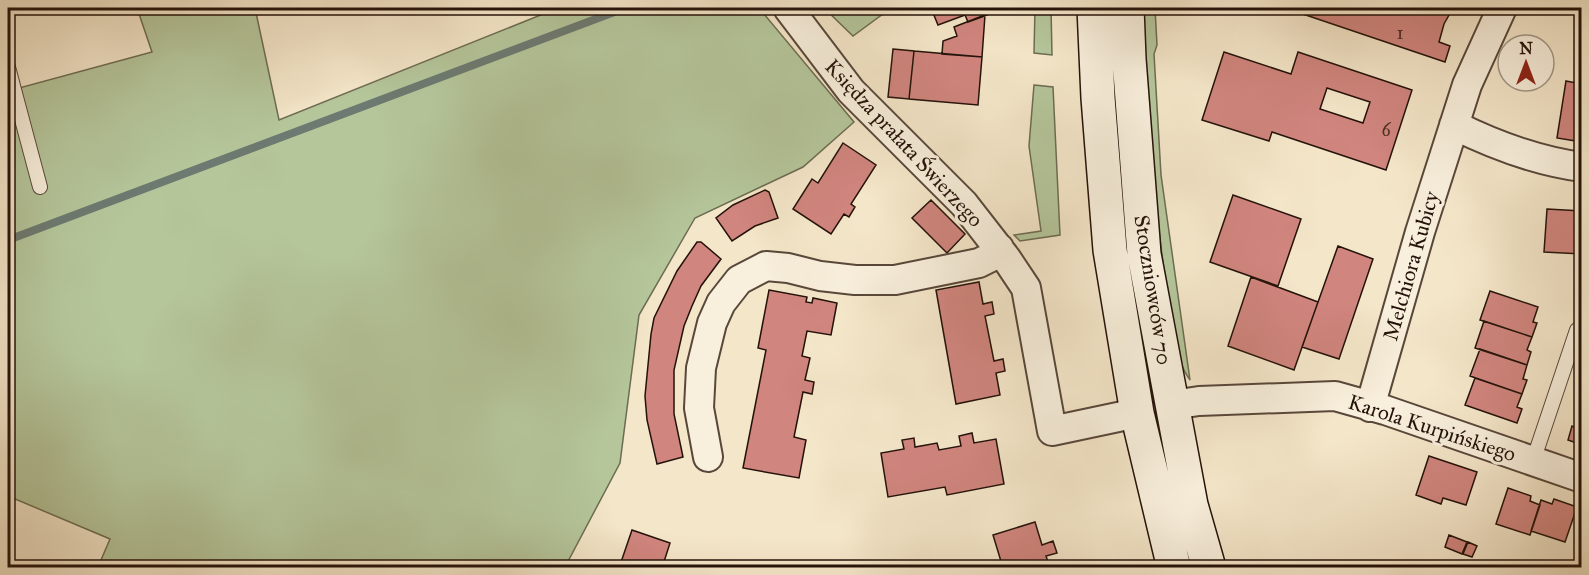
<svg xmlns="http://www.w3.org/2000/svg" width="1589" height="575" font-family="'IM FELL Great Primer',serif">
	<style>
		.green { fill: #b5c69b; stroke: #6c6c52; stroke-width: 1.5 }
		.lines { fill: none; stroke-linecap: round; stroke-linejoin: round }
		.stream { stroke: #6c7a71; stroke-width: 8 }
		.building { fill: #d0857e; stroke: #24120a; stroke-width: 1.5; fill-rule: evenodd }
		.lane-casing { stroke: #58473a; stroke-width: 16 }
		.street-casing { stroke: #58473a; stroke-width: 32 }
		.secondary-casing { stroke: #24120a; stroke-width: 36 }
		.lane { stroke: #f8efdc; stroke-width: 14 }
		.street { stroke: #f8efdc; stroke-width: 28 }
		.secondary { stroke: #f8efdc; stroke-width: 33 }
		.labels { text-anchor: middle; stroke-width: 6; stroke-linejoin: round; paint-order: stroke }
		.number-label { font-size: 18px; fill: #4f2f27 }
		.street-label { font-size: 21px; fill: #24120a; stroke: #f8efdc }
	</style>
	<rect width="100%" height="100%" fill="#f4e6c9"/>
	<filter id="stains"><feTurbulence type="fractalNoise" baseFrequency=".00333" numOctaves="4"/><feColorMatrix values="0 0 0 0 .2 0 0 0 0 .09 0 0 0 0 .02 0 0 0 .5 -.17"/></filter>
	<radialGradient id="worn" r=".72"><stop offset=".6" stop-color="#630" stop-opacity="0"/><stop offset="1" stop-color="#630" stop-opacity=".3"/></radialGradient>
	<path class="green" d="M 137,8 L 255,8 L 279,120 L 558,8 L 759,8 L 854,122 L 803,167 L 695,218 L 639,315 L 620,463 L 565,567 L 98,567 L 110,539 L 8,496 L 8,91 L 152,52 Z
		M 824,8 L 891,8 L 853,36 Z
		M 1035,8 L 1051,8 L 1052,55 L 1034,53 Z
		M 1142,8 L 1155,8 L 1157,45 L 1154,54 L 1161,175 L 1190,380 C 1172,355 1172,321 1167,292 C 1153,197 1148,103 1142,8 Z
		M 1034,85 L 1053,87 L 1060,235 L 1020,241 L 1014,235 L 1041,231 L 1029,146 Z"/>
	<g class="lines">
		<path class="stream" d="M 8,240 L 625,8"/>
	</g>
	<path class="building" d="M 931,8 L 984,8 L 987,15 L 968,22 L 965,15 L 938,25 Z
		M 1285,8 L 1453,8 L 1444,24 L 1439,42 L 1450,46 L 1445,62 Z
		M 985,15 L 982,57 L 942,54 L 943,41 L 957,36 L 954,27 Z
		M 893,49 L 914,51 L 909,99 L 888,97 Z
		M 914,51 L 982,57 L 978,105 L 909,99 Z
		M 1579,51 L 1582,51 L 1582,73 L 1576,72 Z
		M 1224,52 L 1291,74 L 1298,52 L 1412,90 L 1386,170 L 1272,132 L 1269,141 L 1202,120 ZM 1327,88 L 1370,102 L 1363,123 L 1320,109 Z
		M 1566,81 L 1582,84 L 1582,142 L 1557,138 Z
		M 843,143 L 876,165 L 851,204 L 855,207 L 849,217 L 844,214 L 831,234 L 793,209 L 812,179 L 818,183 Z
		M 765,190 L 769,192 L 778,218 L 755,226 L 732,241 L 716,218 L 733,205 Z
		M 1233,195 L 1301,219 L 1278,286 L 1210,262 Z
		M 931,200 L 965,234 L 947,253 L 912,218 Z
		M 1547,209 L 1582,211 L 1582,254 L 1544,252 Z
		M 697,242 L 701,242 L 721,259 L 701,286 L 692,306 L 684,326 L 674,370 L 674,414 L 683,457 L 657,464 L 647,420 L 645,396 L 651,334 L 654,318 L 677,271 Z
		M 1338,246 L 1373,259 L 1339,359 L 1302,347 Z
		M 1251,277 L 1318,302 L 1294,370 L 1228,346 Z
		M 979,282 L 983,304 L 992,302 L 994,314 L 985,316 L 994,361 L 1003,359 L 1005,371 L 996,373 L 1000,395 L 956,404 L 936,290 Z
		M 769,290 L 807,297 L 806,302 L 812,303 L 813,298 L 837,303 L 831,335 L 807,331 L 802,356 L 810,358 L 805,380 L 814,382 L 812,394 L 803,392 L 794,437 L 806,440 L 799,478 L 743,468 L 766,350 L 758,348 Z
		M 1490,291 L 1538,307 L 1533,322 L 1537,323 L 1532,337 L 1480,320 Z
		M 1484,321 L 1532,337 L 1527,350 L 1531,352 L 1527,365 L 1475,348 Z
		M 1480,349 L 1527,365 L 1523,379 L 1527,380 L 1522,394 L 1470,376 Z
		M 1475,378 L 1522,394 L 1517,407 L 1522,409 L 1517,423 L 1465,405 Z
		M 1581,414 L 1582,414 L 1582,445 L 1568,440 L 1572,426 L 1576,428 Z
		M 972,433 L 974,443 L 996,439 L 1004,484 L 947,495 L 945,487 L 888,497 L 881,453 L 904,449 L 902,440 L 914,438 L 915,447 L 937,443 L 939,450 L 961,446 L 959,436 Z
		M 1429,456 L 1477,472 L 1466,505 L 1443,498 L 1441,504 L 1416,495 Z
		M 1508,488 L 1531,496 L 1530,501 L 1540,505 L 1530,535 L 1496,524 Z
		M 1554,499 L 1577,507 L 1565,542 L 1531,531 L 1541,500 L 1552,504 Z
		M 1035,522 L 1042,545 L 1053,541 L 1057,553 L 1046,556 L 1050,568 L 1003,568 L 993,535 Z
		M 632,530 L 670,543 L 662,568 L 619,568 Z
		M 1449,535 L 1467,542 L 1462,554 L 1445,547 Z
		M 1468,542 L 1477,546 L 1472,557 L 1463,554 Z"/>
	<g class="lines">
		<defs>
			<path id="lane" d="M 8,67 L 40,187
				M 1533,461 L 1577,330"/>
			<path id="street" d="M 788,8 L 851,91 L 964,204 L 1006,258 L 1026,288 L 1052,431 L 1137,413
				M 1454,125 C 1494,145 1537,161 1582,167
				M 1172,405 L 1199,401 L 1335,396 L 1385,410 L 1582,478
				M 1370,407 L 1420,232 L 1467,85 L 1502,8
				M 708,457 L 699,408 L 701,368 L 712,323 L 721,303 L 739,280 L 766,266 L 788,268 L 820,276 L 855,280 L 895,280 L 979,263 L 993,256 L 999,248"/>
			<path id="secondary" d="M 1094,8 L 1098,98 L 1110,250 L 1137,413 L 1174,568
				M 1127,8 L 1129,59 L 1144,254 L 1191,505 L 1209,568"/>
		</defs>
		<use href="#lane" class="lane-casing"/>
		<use href="#street" class="street-casing"/>
		<use href="#secondary" class="secondary-casing"/>
		<use href="#lane" class="lane"/>
		<use href="#street" class="street"/>
		<use href="#secondary" class="secondary"/>
	</g>
	<g class="labels">
		<g class="number-label">
			<text x="1400" y="39">1</text>
			<text x="1386" y="136">6</text>
		</g>
		<g class="street-label">
			<text transform="translate(904 143) rotate(47)" y="7">Księdza prałata Świerzego</text>
			<text transform="translate(1411 266) rotate(-74)" y="7">Melchiora Kubicy</text>
			<text transform="translate(1153 290) rotate(81)" y="7">Stoczniowców 70</text>
			<text transform="translate(1432 428) rotate(18)" y="7">Karola Kurpińskiego</text>
		</g>
	</g>
	<rect width="1589" height="575" fill="none" stroke="#f4e6c9" stroke-width="30"/>
	<rect x="9" y="9" width="1571" height="557" fill="none" stroke="#24120a" stroke-width="3"/>
	<rect x="15" y="15" width="1559" height="545" fill="none" stroke="#24120a" stroke-width="1.5"/>
	<g transform="translate(1526 63)"><circle r="28" fill="#f8efdc" stroke="#a39788" stroke-width="1.5"/>
	<path d="M0-4.5L10 22L0 15L-10 22Z" fill="#8f2418"/>
	<text y="-9" font-size="16" font-weight="bold" text-anchor="middle" fill="#24120a">N</text>
	</g>
	<rect width="100%" height="100%" filter="url(#stains)"/>
	<rect width="100%" height="100%" fill="url(#worn)"/>
</svg>
